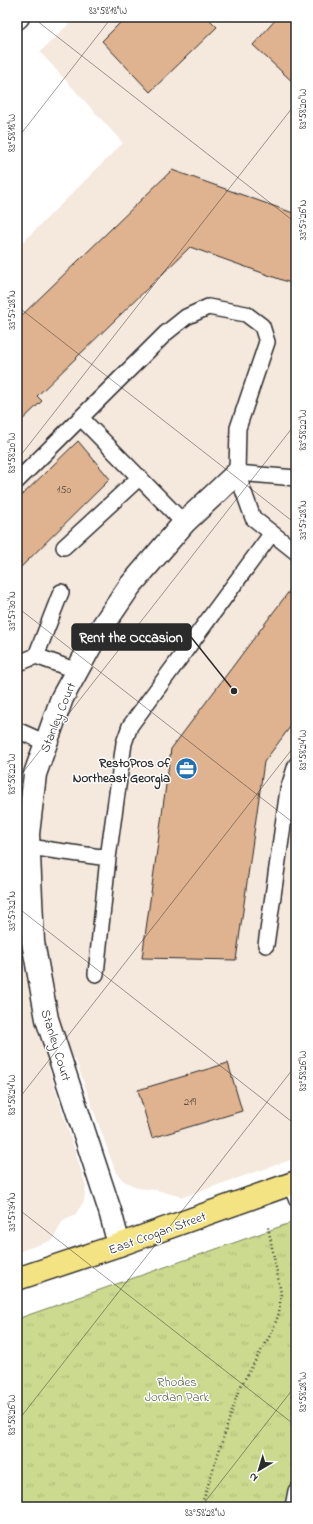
<svg xmlns="http://www.w3.org/2000/svg" width="313" height="1524" font-family="'Indie Flower',sans-serif">
	<style>
		.built { fill: #f5e8dd }
		.park { fill: url(#park-tufts); stroke: #7b825c }
		.building { fill: #dfb38f; stroke: #2b2b2b }
		.lines { fill: none; stroke-linecap: round; stroke-linejoin: round }
		.service-casing { stroke: #2b2b2b; stroke-width: 18 }
		.minor-casing { stroke: #2b2b2b; stroke-width: 25 }
		.primary-casing { stroke: #2b2b2b; stroke-width: 25 }
		.path { stroke: #2b2b2b; stroke-width: 2.5; stroke-dasharray: 1 3; stroke-linecap: butt }
		.service { stroke: #fff; stroke-width: 15 }
		.minor { stroke: #fff; stroke-width: 22 }
		.primary { stroke: #f4e382; stroke-width: 22 }
		.ticks { fill: none; stroke: #2b2b2b; stroke-width: 1; stroke-opacity: 0.45 }
		.labels { text-anchor: middle; stroke-width: 3; stroke-linejoin: round; paint-order: stroke }
		.number-label { font-size: 11px; fill: #584d44 }
		.street-label { font-size: 13px; fill: #2b2b2b; stroke: #fff }
		.poi-label { font-size: 13px; font-weight: bold; fill: #2b2b2b; stroke: #fff; text-anchor: end }
		.park-label { font-size: 13px; fill: #5b6049; stroke: #fff }
		.leader { fill: none; stroke: #2b2b2b; stroke-width: 1.5 }
		.callout-dot { fill: #2b2b2b; stroke: #fff; stroke-width: 1.5 }
		.callout { fill: #2b2b2b; stroke: #2b2b2b; stroke-width: 1.5 }
		.callout-label { font-size: 14px; text-anchor: middle; font-weight: bold; fill: #fff }
		.neatline { fill: none; stroke: #2b2b2b; stroke-width: 1.5 }
		.ticks-label { font-size: 10px; text-anchor: middle; fill: #2b2b2b }
	</style>
	<defs>
		<pattern id="park-tufts" width="24" height="20" patternUnits="userSpaceOnUse"><rect width="24" height="20" fill="#cbda8e"/><path d="M3 7l-1-3M5 7V3M7 7l1-3M15 17l-1-3M17 17v-4M19 17l1-3" fill="none" stroke="#aebb7b"/></pattern>
	</defs>
	<rect width="100%" height="100%" fill="#fff"/>
	<filter id="ink" filterUnits="userSpaceOnUse"><feTurbulence type="fractalNoise" baseFrequency=".025" numOctaves="2"/><feDisplacementMap in="SourceGraphic" scale="8" xChannelSelector="R" yChannelSelector="G"/><feConvolveMatrix kernelMatrix="1 2 1 2 8 2 1 2 1" color-interpolation-filters="sRGB"/></filter>
	<g filter="url(#ink)">
		<path class="built" d="M 76,17 L 296,17 L 296,1158 L 183,1197 L 156,1190 L 138,1188 L 124,1181 L 116,1173 L 75,1058 L 48,1066 L 86,1186 L 84,1201 L 75,1215 L 63,1220 L 53,1240 L 17,1252 L 17,248 L 123,143 L 40,52 Z"/>
		<path class="park" d="M 296,1221 L 296,1507 L 17,1507 L 17,1319 Z"/>
		<path class="building" d="M 126,17 L 207,17 L 217,27 L 150,92 L 102,41 Z
			M 278,17 L 296,17 L 296,85 L 253,45 Z
			M 172,170 L 296,214 L 296,285 L 190,247 L 37,396 L 42,401 L 17,425 L 17,320 Z
			M 78,441 L 110,479 L 17,571 L 17,500 Z
			M 296,582 L 296,719 L 264,762 L 236,960 L 142,958 L 171,749 Z
			M 228,1063 L 242,1111 L 152,1138 L 138,1090 Z"/>
		<g class="lines">
			<defs>
				<path id="service" d="M 81,418 L 184,523
					M 237,473 L 296,478
					M 17,481 L 166,333 L 186,317 L 208,307 L 246,314 L 262,326 L 267,342 L 238,428 L 237,473 L 253,518 L 296,552
					M 64,547 L 140,477
					M 36,656 L 61,592
					M 17,662 L 19,663 L 36,656 L 77,671
					M 17,730 L 46,743
					M 29,847 L 108,858
					M 17,914 L 32,913
					M 266,945 L 288,790 L 296,765
					M 96,974 L 108,858 L 124,743 L 130,726 L 272,533
					M 290,1184 L 296,1198
					M 293,1507 L 296,1491"/>
				<path id="minor" d="M 17,18 L 18,17
					M 119,1245 L 110,1211 L 47,1019 L 33,942 L 28,834 L 35,774 L 62,698 L 96,636 L 130,586 L 184,523 L 237,473"/>
				<path id="primary" d="M 17,1279 L 119,1245 L 296,1182"/>
			</defs>
			<use href="#service" class="service-casing"/>
			<use href="#minor" class="minor-casing"/>
			<use href="#primary" class="primary-casing"/>
			<path class="path" d="M 201,1507 L 239,1389 L 272,1332 L 279,1313 L 281,1293 L 268,1227"/>
			<use href="#service" class="service"/>
			<use href="#minor" class="minor"/>
			<use href="#primary" class="primary"/>
		</g>
	</g>
	<path class="ticks" d="M 32,17 L 296,223M 17,139 L 112,17M 17,306 L 296,524M 17,460 L 296,103M 17,607 L 296,825M 17,780 L 296,423M 17,907 L 296,1125M 17,1101 L 296,744M 17,1208 L 296,1426M 17,1422 L 296,1065M 201,1507 L 296,1385"/>
	<defs>
		<symbol id="office-disc" viewBox="-11 -11 22 22"><circle r="9.5" fill="#1f6fb2" stroke="#fff"/><path d="M-6-3h4V-5.5h4V-3h4V5H-6ZM-1-4.5V-3h2v-1.5ZM-6 0V1H6V0Z" fill="#fff"/></symbol>
	</defs>
	<g fill-rule="evenodd">
		<use href="#office-disc" x="174" y="756" width="25" height="25"/>
	</g>
	<g class="labels">
		<g class="number-label">
			<text x="64" y="493">150</text>
			<text x="190" y="1105">219</text>
		</g>
		<g class="street-label">
			<text transform="translate(57 717) rotate(-68)" y="5">Stanley Court</text>
			<text transform="translate(57 1045) rotate(73)" y="5">Stanley Court</text>
			<text transform="translate(157 1232) rotate(-20)" y="5">East Crogan Street</text>
		</g>
		<g class="poi-label">
			<text x="170" y="767">RestoPros of<tspan x="170" dy="15">Northeast Georgia</tspan></text>
		</g>
		<g class="park-label">
			<text x="177" y="1386">Rhodes<tspan x="177" dy="15">Jordan Park</tspan></text>
		</g>
	</g>
	<path class="leader" d="M234 691L191 637"/>
	<circle class="callout-dot" cx="234" cy="691" r="4"/>
	<rect class="callout" x="72" y="624" width="119" height="26" rx="4"/>
	<g class="callout-label">
		<text x="131" y="642">Rent the Occasion</text>
	</g>
	<rect width="313" height="1524" fill="none" stroke="#fff" stroke-width="44"/>
	<g transform="translate(259 1470) rotate(218)" stroke="#ffffff" stroke-width="3" paint-order="stroke">
	<path d="M0-3L7 15L0 10L-7 15Z" fill="#2b2b2b"/>
	<text y="-6" font-size="11" font-weight="bold" text-anchor="middle" fill="#2b2b2b">N</text>
	</g>
	<rect x="22" y="22" width="269" height="1480" class="neatline"/>
	<g class="ticks-label">
		<text x="108" y="14">83°58'18"W</text>
		<text transform="translate(302 109) rotate(-90)" y="4">83°58'20"W</text>
		<text transform="translate(11 133) rotate(-90)" y="4">83°58'18"W</text>
		<text transform="translate(302 220) rotate(-90)" y="4">33°57'26"N</text>
		<text transform="translate(11 310) rotate(-90)" y="4">33°57'28"N</text>
		<text transform="translate(302 430) rotate(-90)" y="4">83°58'22"W</text>
		<text transform="translate(11 453) rotate(-90)" y="4">83°58'20"W</text>
		<text transform="translate(302 520) rotate(-90)" y="4">33°57'28"N</text>
		<text transform="translate(11 611) rotate(-90)" y="4">33°57'30"N</text>
		<text transform="translate(302 750) rotate(-90)" y="4">83°58'24"W</text>
		<text transform="translate(11 774) rotate(-90)" y="4">83°58'22"W</text>
		<text transform="translate(11 911) rotate(-90)" y="4">33°57'32"N</text>
		<text transform="translate(302 1071) rotate(-90)" y="4">83°58'26"W</text>
		<text transform="translate(11 1095) rotate(-90)" y="4">83°58'24"W</text>
		<text transform="translate(11 1212) rotate(-90)" y="4">33°57'34"N</text>
		<text transform="translate(302 1392) rotate(-90)" y="4">83°58'28"W</text>
		<text transform="translate(11 1415) rotate(-90)" y="4">83°58'26"W</text>
		<text x="205" y="1516">83°58'28"W</text>
	</g>
</svg>
